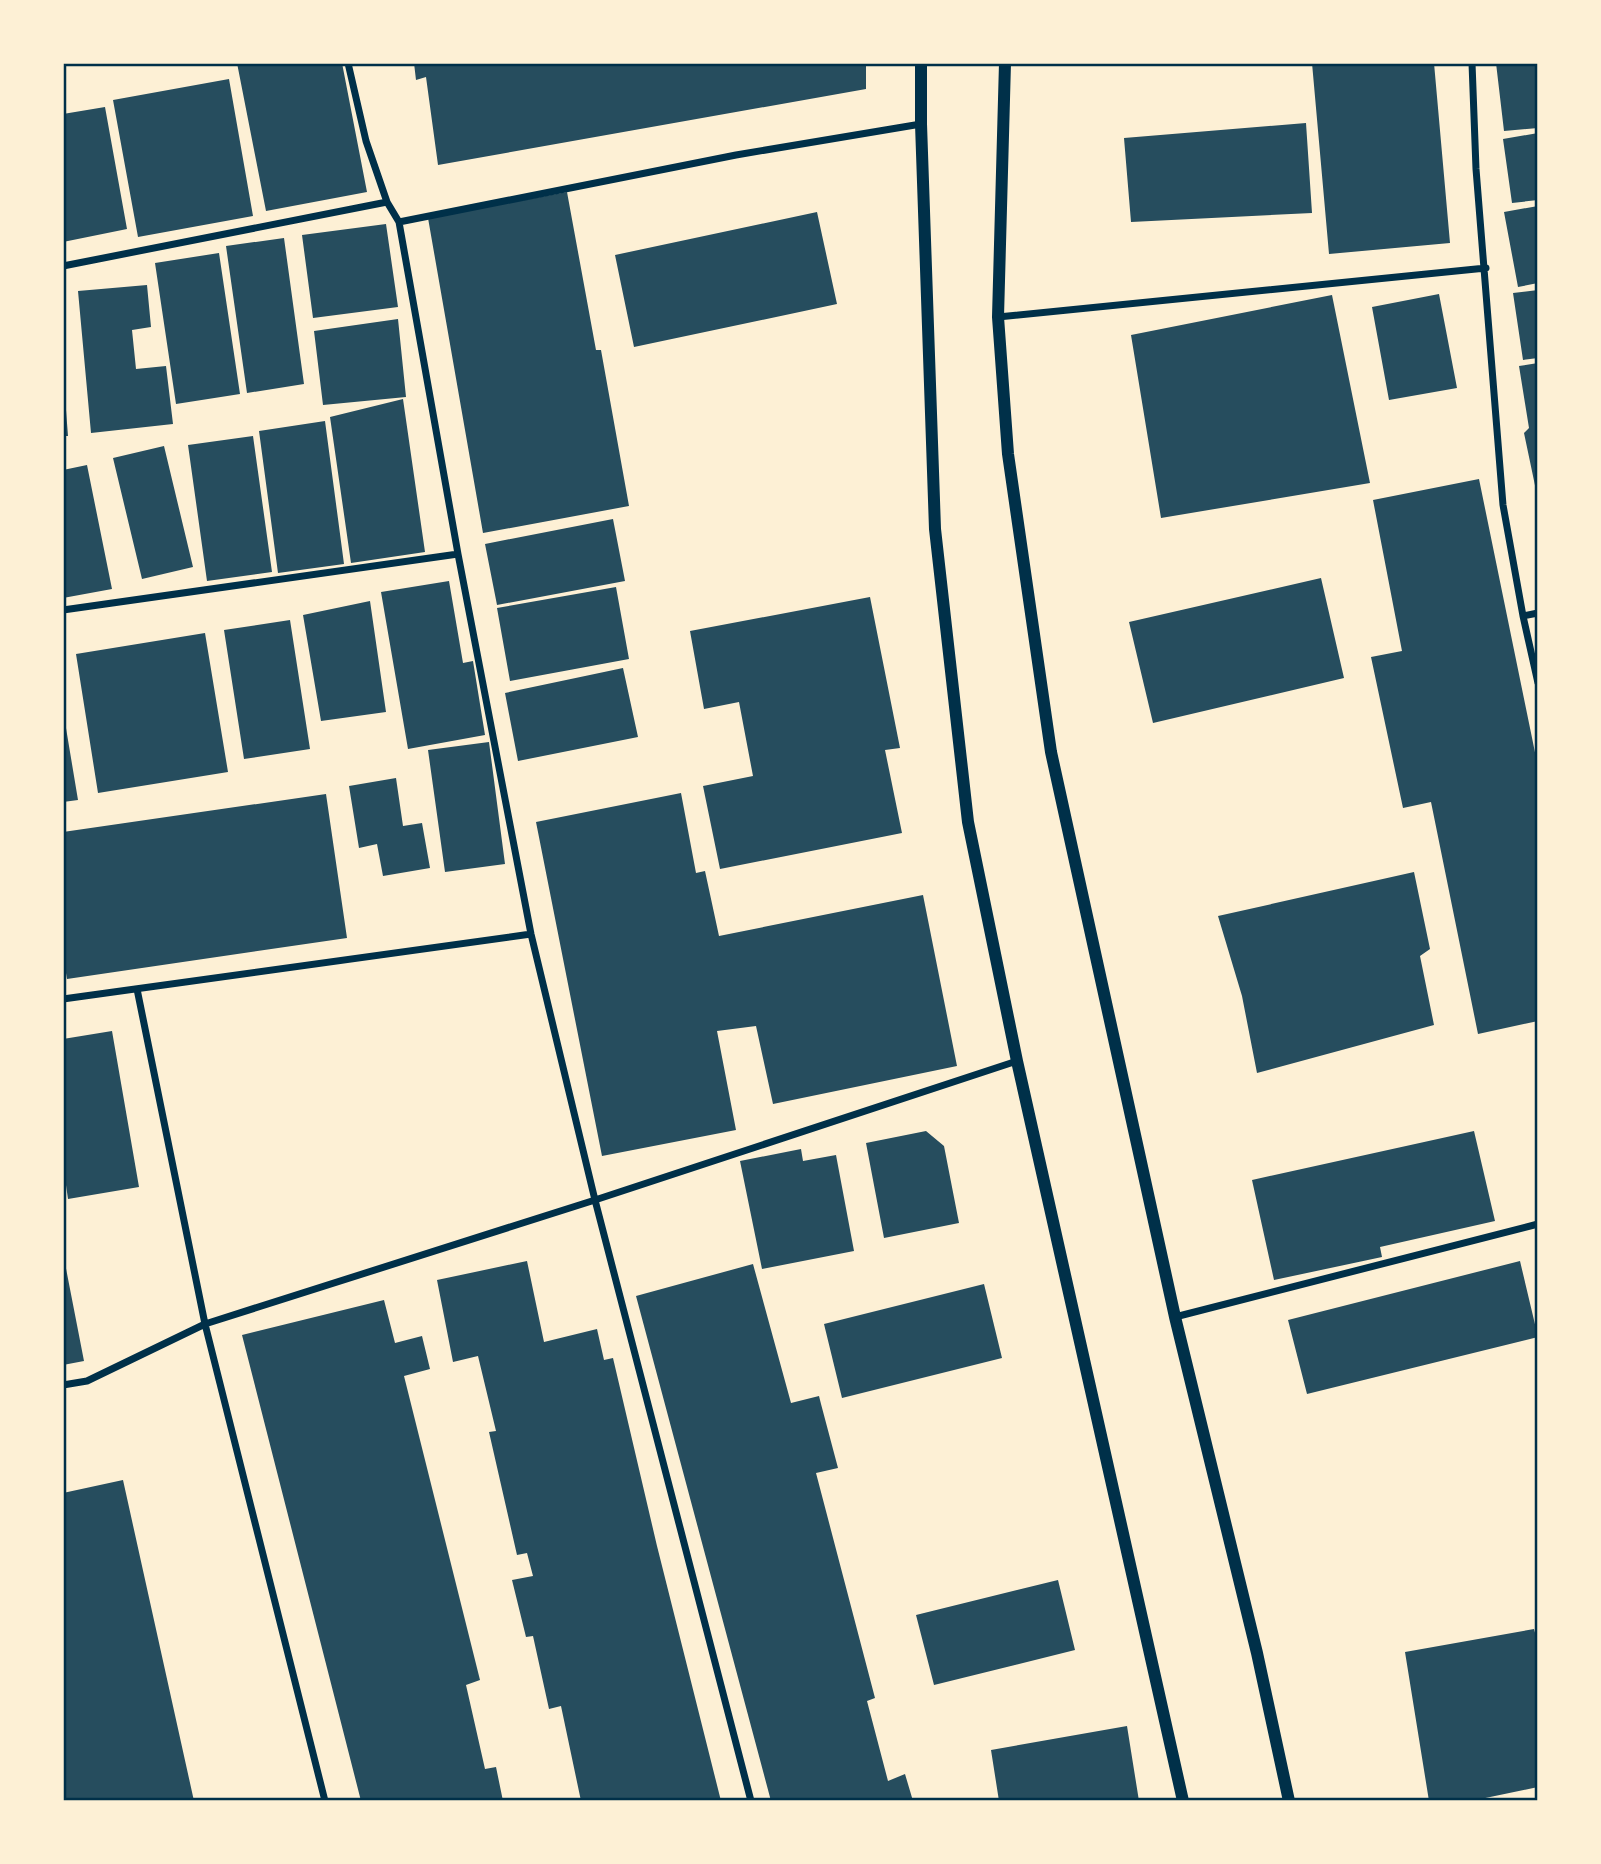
<svg xmlns="http://www.w3.org/2000/svg" width="1601" height="1864" font-family="'Work Sans',sans-serif">
	<style>
		.building { fill: #264d5e }
		.lines { fill: none; stroke-linecap: round; stroke-linejoin: round }
		.minor { stroke: #003049; stroke-width: 7 }
		.tertiary { stroke: #003049; stroke-width: 12 }
		.neatline { fill: none; stroke: #003049; stroke-width: 2.5 }
	</style>
	<rect width="100%" height="100%" fill="#fdf0d5"/>
	<path class="building" d="M 237,63 L 342,63 L 367,192 L 266,211 Z
		M 414,63 L 866,63 L 866,89 L 438,165 L 426,77 L 416,80 Z
		M 1312,63 L 1434,63 L 1450,243 L 1329,254 Z
		M 1496,63 L 1538,63 L 1538,128 L 1504,131 Z
		M 229,79 L 253,216 L 138,237 L 113,100 Z
		M 105,107 L 127,229 L 63,242 L 63,114 Z
		M 1306,123 L 1312,213 L 1131,222 L 1124,138 Z
		M 1538,133 L 1538,200 L 1512,203 L 1503,139 Z
		M 567,192 L 596,350 L 601,350 L 629,506 L 483,533 L 428,218 Z
		M 1538,206 L 1538,283 L 1518,287 L 1504,212 Z
		M 817,212 L 837,304 L 634,347 L 615,255 Z
		M 386,224 L 398,307 L 313,318 L 302,235 Z
		M 284,238 L 304,384 L 247,393 L 226,246 Z
		M 219,253 L 240,394 L 176,404 L 155,263 Z
		M 147,285 L 151,327 L 132,330 L 136,369 L 166,366 L 173,424 L 91,433 L 78,291 Z
		M 1538,290 L 1538,358 L 1523,360 L 1513,293 Z
		M 1439,294 L 1457,388 L 1389,400 L 1372,307 Z
		M 1332,295 L 1370,483 L 1161,518 L 1131,335 Z
		M 398,319 L 406,397 L 323,405 L 314,331 Z
		M 1538,363 L 1538,495 L 1537,495 L 1524,433 L 1529,428 L 1519,366 Z
		M 63,397 L 65,397 L 68,436 L 63,436 Z
		M 403,399 L 425,552 L 351,563 L 330,417 Z
		M 325,421 L 344,564 L 278,573 L 259,431 Z
		M 253,436 L 272,572 L 207,581 L 188,445 Z
		M 164,446 L 193,567 L 142,579 L 113,458 Z
		M 87,465 L 112,589 L 63,598 L 63,470 Z
		M 1479,479 L 1538,767 L 1538,1021 L 1478,1034 L 1431,802 L 1403,808 L 1371,657 L 1402,651 L 1373,500 Z
		M 613,519 L 625,581 L 497,605 L 485,544 Z
		M 1321,578 L 1344,678 L 1153,723 L 1129,622 Z
		M 449,581 L 463,663 L 473,661 L 485,735 L 408,749 L 381,592 Z
		M 616,587 L 629,659 L 510,681 L 497,608 Z
		M 870,597 L 900,748 L 885,750 L 902,833 L 720,869 L 703,786 L 753,776 L 739,702 L 704,709 L 690,631 Z
		M 370,601 L 386,712 L 321,721 L 303,615 Z
		M 290,620 L 310,749 L 244,759 L 224,630 Z
		M 205,633 L 228,772 L 98,793 L 76,654 Z
		M 623,668 L 638,737 L 518,761 L 505,693 Z
		M 63,710 L 78,800 L 63,802 Z
		M 489,742 L 505,864 L 445,872 L 428,750 Z
		M 396,778 L 403,826 L 422,823 L 430,868 L 383,876 L 377,844 L 359,848 L 349,786 Z
		M 681,793 L 696,873 L 705,871 L 719,936 L 923,895 L 957,1066 L 773,1104 L 756,1026 L 717,1031 L 736,1130 L 602,1156 L 536,822 Z
		M 326,794 L 347,938 L 67,979 L 63,955 L 63,832 Z
		M 1414,872 L 1430,949 L 1420,956 L 1434,1025 L 1257,1073 L 1242,996 L 1218,916 Z
		M 112,1031 L 139,1187 L 68,1199 L 65,1178 L 63,1179 L 63,1039 Z
		M 926,1131 L 944,1146 L 959,1223 L 884,1238 L 866,1143 Z
		M 1474,1131 L 1495,1221 L 1380,1247 L 1382,1257 L 1274,1280 L 1252,1180 Z
		M 801,1149 L 803,1161 L 836,1155 L 854,1251 L 762,1269 L 740,1161 Z
		M 63,1253 L 84,1361 L 63,1365 Z
		M 527,1261 L 544,1342 L 597,1329 L 604,1360 L 613,1358 L 657,1546 L 721,1801 L 581,1801 L 561,1706 L 549,1709 L 533,1636 L 526,1637 L 512,1580 L 533,1576 L 527,1553 L 517,1555 L 489,1432 L 496,1431 L 478,1356 L 453,1362 L 437,1280 Z
		M 1520,1261 L 1538,1337 L 1307,1394 L 1288,1320 Z
		M 753,1264 L 791,1403 L 819,1396 L 821,1404 L 838,1468 L 816,1473 L 875,1698 L 867,1701 L 888,1781 L 905,1774 L 913,1801 L 771,1801 L 636,1296 Z
		M 984,1284 L 1002,1358 L 842,1398 L 824,1324 Z
		M 384,1300 L 395,1343 L 422,1336 L 430,1369 L 404,1376 L 480,1680 L 466,1685 L 485,1769 L 496,1767 L 503,1801 L 361,1801 L 242,1335 Z
		M 123,1480 L 194,1801 L 63,1801 L 63,1493 Z
		M 1058,1580 L 1075,1650 L 934,1685 L 916,1615 Z
		M 1534,1629 L 1538,1644 L 1538,1787 L 1471,1801 L 1429,1801 L 1405,1652 Z
		M 1127,1726 L 1139,1801 L 999,1801 L 991,1750 Z"/>
	<g class="lines">
		<path class="minor" d="M 348,63 L 366,141 L 387,202
			M 1472,63 L 1476,169 L 1503,505 L 1523,616 L 1538,683
			M 399,222 L 736,155 L 921,124
			M 63,266 L 387,202 L 399,222 L 458,554 L 531,934 L 595,1200 L 751,1801
			M 998,317 L 1486,268
			M 63,610 L 458,554
			M 1523,616 L 1538,613
			M 137,989 L 205,1324 L 325,1801
			M 63,999 L 531,934
			M 1175,1317 L 1538,1224
			M 63,1385 L 87,1381 L 205,1324 L 595,1200 L 1017,1061"/>
		<path class="tertiary" d="M 921,63 L 921,124 L 935,529 L 968,822 L 1017,1061 L 1183,1801
			M 1005,63 L 998,317 L 1008,454 L 1051,752 L 1175,1317 L 1257,1653 L 1289,1801"/>
	</g>
	<rect width="1601" height="1864" fill="none" stroke="#fdf0d5" stroke-width="130"/>
	<rect x="65" y="65" width="1471" height="1734" class="neatline"/>
</svg>
